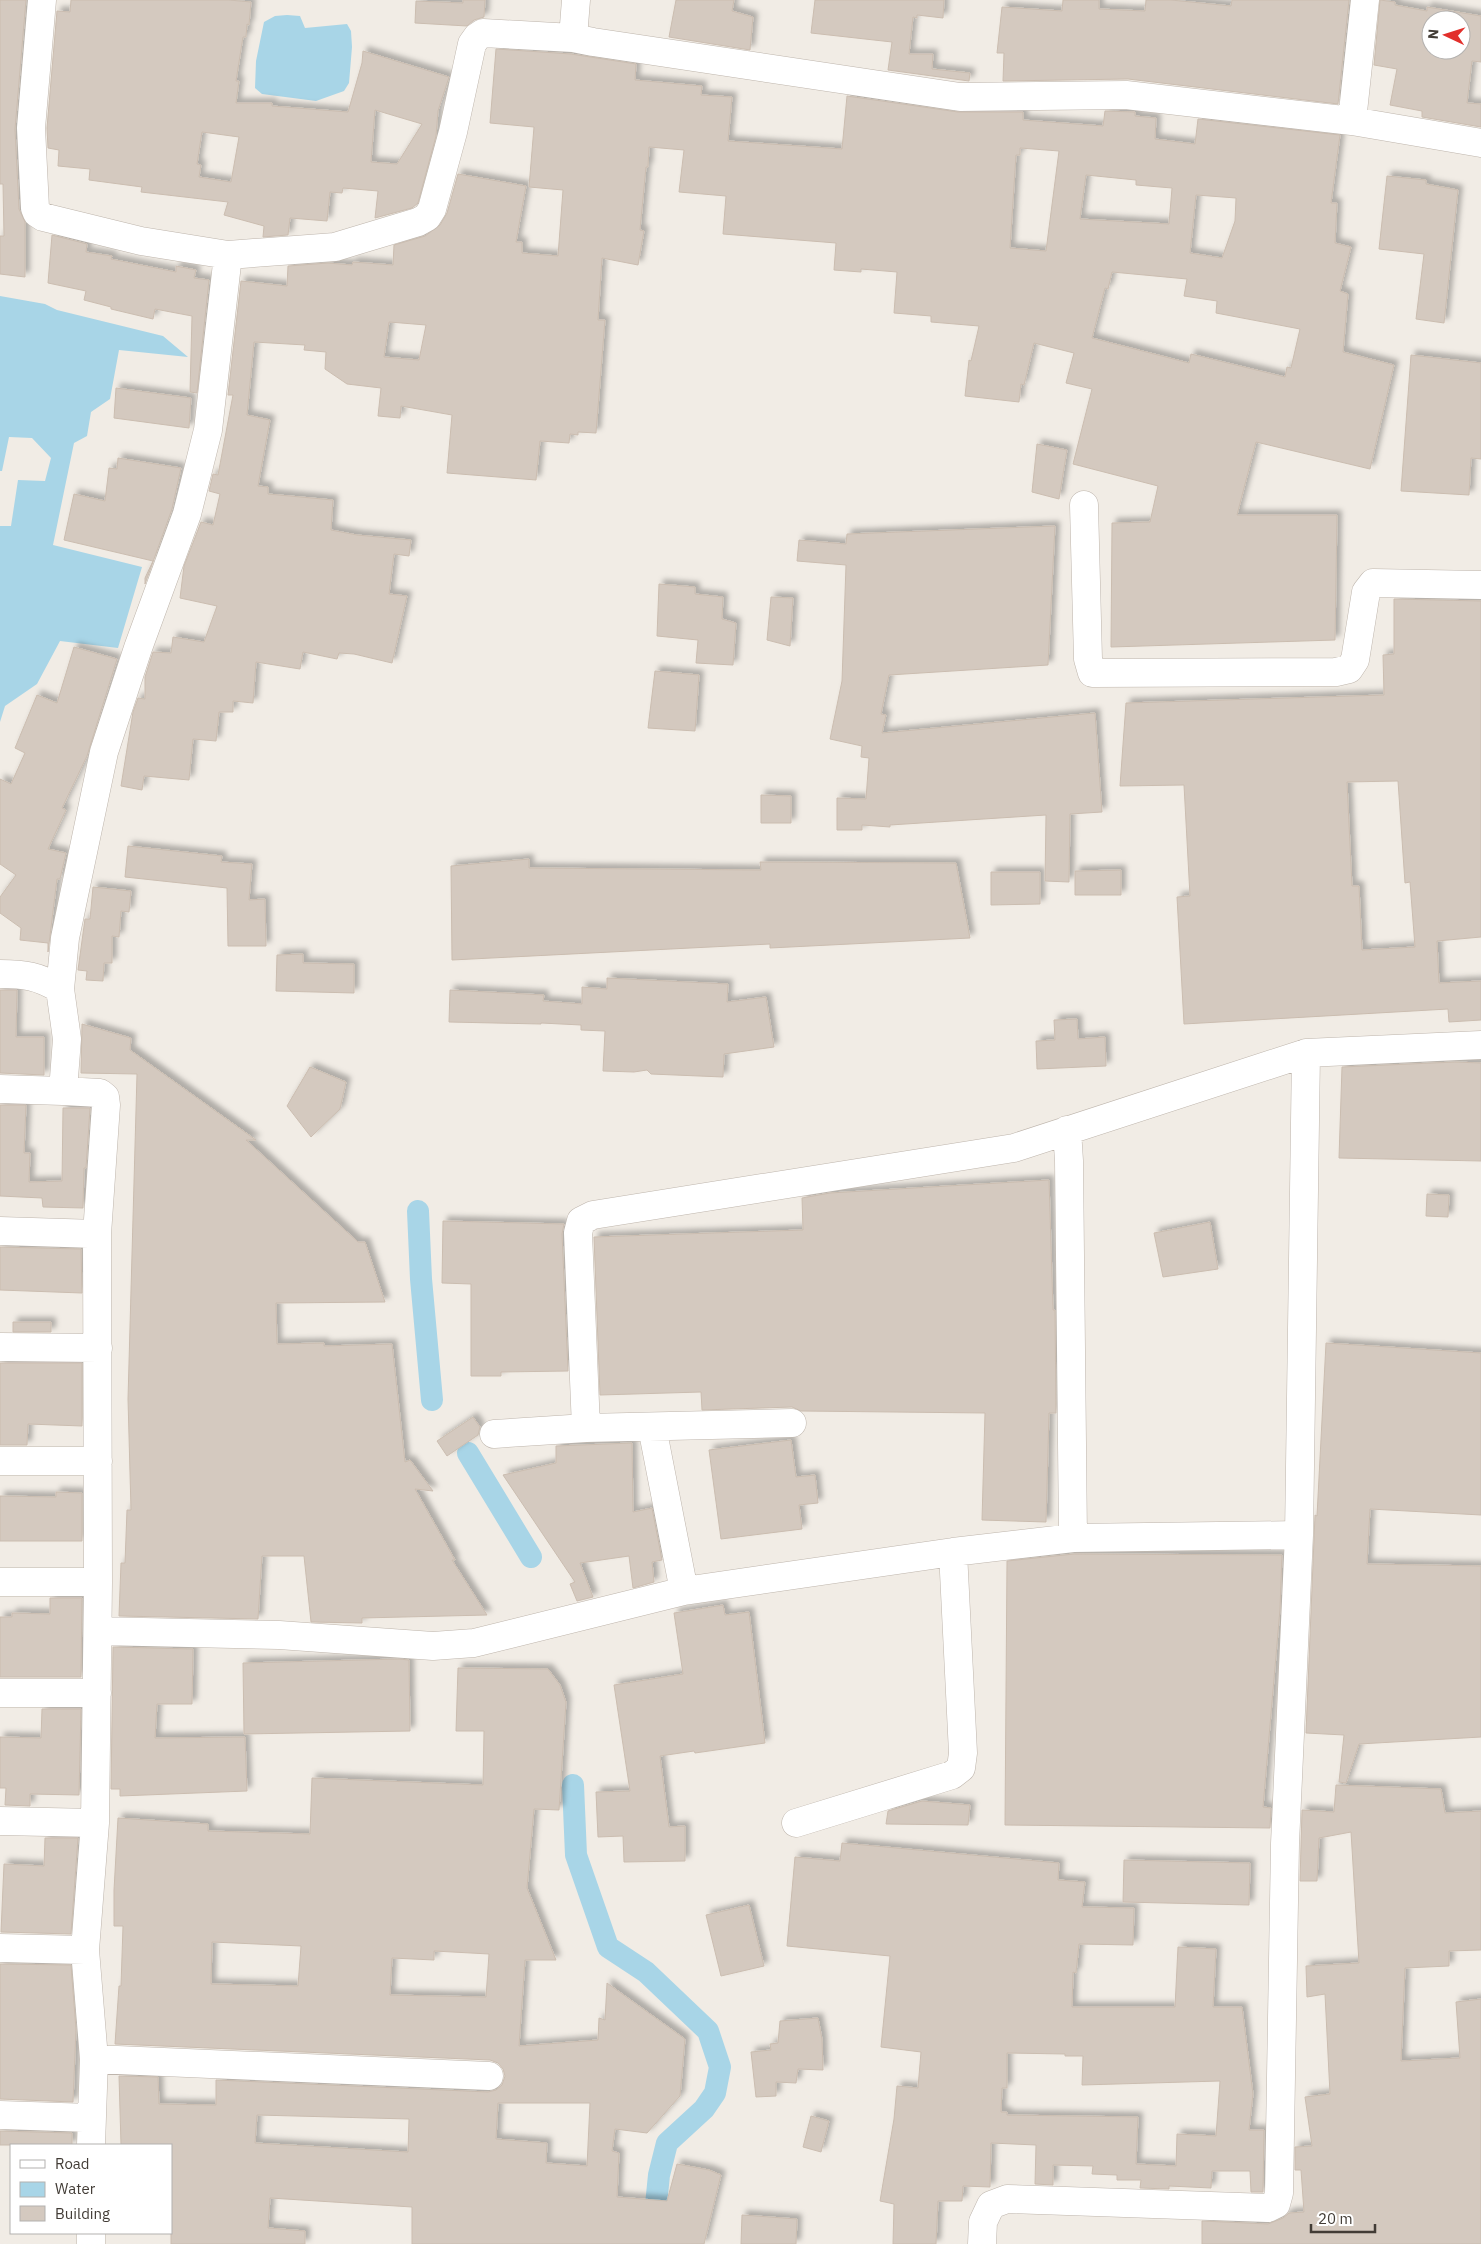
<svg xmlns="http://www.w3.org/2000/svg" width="1481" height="2244" font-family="'IBM Plex Sans',sans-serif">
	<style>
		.water { fill: #a8d5e7 }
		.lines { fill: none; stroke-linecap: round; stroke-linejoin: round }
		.canal { stroke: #a8d5e7; stroke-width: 22 }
		.building { fill: #d4c9bf; stroke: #cbbdb0; fill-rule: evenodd; filter: url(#shadow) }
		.minor-casing { stroke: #beb5ac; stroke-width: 29 }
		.minor { stroke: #fff; stroke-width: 28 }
	</style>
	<defs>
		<filter id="shadow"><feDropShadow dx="4.5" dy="-4.5" stdDeviation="2.5" flood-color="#0004"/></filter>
	</defs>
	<rect width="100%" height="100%" fill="#f1ece5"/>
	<path class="water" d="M 287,15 L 300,16 L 305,28 L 347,24 L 351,31 L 352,47 L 349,83 L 344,91 L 316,101 L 262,94 L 255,88 L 256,61 L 264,22 L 275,16 Z
		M 0,296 L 45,304 L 57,310 L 163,336 L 188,357 L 119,350 L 110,399 L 91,412 L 87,436 L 74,443 L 53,545 L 142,567 L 118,648 L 60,641 L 37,684 L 5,706 L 0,722 L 0,526 L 11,526 L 18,480 L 45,481 L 51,458 L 32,438 L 9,437 L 2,471 L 0,471 Z"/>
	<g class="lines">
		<path class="canal" d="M 418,1211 L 421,1279 L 432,1400
			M 468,1453 L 531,1557
			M 573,1785 L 576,1855 L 608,1947 L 646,1972 L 708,2031 L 720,2067 L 715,2093 L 704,2109 L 667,2143 L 659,2175 L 652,2244"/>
	</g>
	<path class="building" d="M 0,0 L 26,0 L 15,129 L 19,209 L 25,222 L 25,277 L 0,274 L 0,236 L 4,236 L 3,184 L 0,184 Z
		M 71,0 L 229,0 L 251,2 L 249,25 L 247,24 L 246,37 L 243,37 L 236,81 L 239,81 L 236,103 L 272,103 L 272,106 L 348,112 L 362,63 L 363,51 L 449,77 L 438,111 L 436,136 L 418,203 L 412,208 L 375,218 L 378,191 L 343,188 L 342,193 L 330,192 L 327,221 L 290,218 L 288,235 L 263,237 L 264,226 L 224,215 L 228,202 L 141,192 L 142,187 L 89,180 L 90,169 L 58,166 L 59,150 L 48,148 L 47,128 L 57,11 L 70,12 ZM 375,110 L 422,124 L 397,164 L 371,162 ZM 202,132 L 239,137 L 231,182 L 199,177 L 201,165 L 197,164 Z
		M 463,0 L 485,0 L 484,17 L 474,20 L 467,26 L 415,23 L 416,1 L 463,3 Z
		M 676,0 L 734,0 L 732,11 L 753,17 L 750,50 L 669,37 Z
		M 815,0 L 944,0 L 943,18 L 917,15 L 917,18 L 913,17 L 909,54 L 933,54 L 932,69 L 970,73 L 969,81 L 888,70 L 892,42 L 811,33 Z
		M 1063,0 L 1099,0 L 1099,9 L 1145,11 L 1146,0 L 1171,0 L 1231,6 L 1232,0 L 1349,0 L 1338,104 L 1128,79 L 1003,81 L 1004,53 L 997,53 L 1002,7 L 1062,11 Z
		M 1380,0 L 1395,2 L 1395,5 L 1427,11 L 1427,7 L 1481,16 L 1481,62 L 1472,61 L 1467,103 L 1481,104 L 1481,127 L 1422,117 L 1422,111 L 1390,105 L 1397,69 L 1374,65 ZM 1431,20 L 1461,20 L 1461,50 L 1431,50 Z
		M 496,49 L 571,54 L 636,64 L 635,80 L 702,86 L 701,95 L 732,97 L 728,141 L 842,149 L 847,96 L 958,112 L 1023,112 L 1023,120 L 1103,126 L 1105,111 L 1135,112 L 1135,116 L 1156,118 L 1155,139 L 1195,144 L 1198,119 L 1340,135 L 1331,203 L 1337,203 L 1335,243 L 1351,247 L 1340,291 L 1348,294 L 1343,352 L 1394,365 L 1370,469 L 1256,442 L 1237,515 L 1337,515 L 1335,640 L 1111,647 L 1112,523 L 1150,522 L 1158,486 L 1073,464 L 1092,389 L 1066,383 L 1074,353 L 1034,343 L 1024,385 L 1021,384 L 1019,402 L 965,396 L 969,360 L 971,361 L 979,326 L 931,322 L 931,316 L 894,313 L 897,272 L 861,269 L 861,272 L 834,270 L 836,243 L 723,234 L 726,196 L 679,192 L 684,150 L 649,147 L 648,167 L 646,167 L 640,230 L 644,231 L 638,265 L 602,258 L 598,320 L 605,320 L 596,433 L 578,432 L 578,435 L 570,434 L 569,443 L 540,441 L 536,480 L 447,473 L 452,415 L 401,406 L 400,418 L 378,416 L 381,388 L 347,384 L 325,369 L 326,352 L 304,350 L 305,345 L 254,342 L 247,415 L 270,420 L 258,486 L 268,487 L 268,494 L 333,500 L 331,530 L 357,535 L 411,540 L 409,556 L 394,554 L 389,594 L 407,596 L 392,663 L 354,654 L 339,653 L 337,659 L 303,652 L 300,669 L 256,662 L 253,703 L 233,701 L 233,712 L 219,712 L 216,741 L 193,739 L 189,780 L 144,776 L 142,790 L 121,786 L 133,712 L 138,698 L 145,699 L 145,677 L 153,652 L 171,653 L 173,637 L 204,642 L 217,606 L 180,598 L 184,566 L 201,522 L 213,525 L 220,494 L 209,491 L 213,474 L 218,475 L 233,395 L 228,395 L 241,281 L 287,286 L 288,266 L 328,263 L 352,265 L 353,262 L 393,265 L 394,245 L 425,236 L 440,225 L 447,213 L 458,174 L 526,186 L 516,242 L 522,242 L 522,253 L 558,256 L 563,190 L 529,187 L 534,127 L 490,123 ZM 1020,148 L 1059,151 L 1046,251 L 1010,248 L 1016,155 L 1020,155 ZM 1086,175 L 1136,180 L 1136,185 L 1172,188 L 1169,224 L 1080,219 ZM 1196,195 L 1236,198 L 1235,221 L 1222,258 L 1190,253 ZM 1112,272 L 1187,279 L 1184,296 L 1217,301 L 1216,313 L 1300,329 L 1291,368 L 1287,367 L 1285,377 L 1191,354 L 1189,363 L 1092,338 L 1105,288 L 1108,289 ZM 389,322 L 426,325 L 419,360 L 384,357 Z
		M 1387,176 L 1426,180 L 1426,184 L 1458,190 L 1444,323 L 1416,319 L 1424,254 L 1379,249 Z
		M 52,235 L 87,244 L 86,252 L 112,256 L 111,259 L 176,272 L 176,266 L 196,270 L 194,278 L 209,280 L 197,393 L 190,392 L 192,316 L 155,309 L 153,319 L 111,309 L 111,307 L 84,300 L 86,291 L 48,283 Z
		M 1411,355 L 1481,363 L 1481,459 L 1471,458 L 1469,495 L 1401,491 Z
		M 116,388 L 191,398 L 189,428 L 114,418 Z
		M 1037,444 L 1067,450 L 1059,499 L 1032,492 Z
		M 118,458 L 181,468 L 172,509 L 145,584 L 145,578 L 153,561 L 64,540 L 74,494 L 105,501 L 109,468 L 117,469 Z
		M 1055,526 L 1048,665 L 889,675 L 881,714 L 886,715 L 882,733 L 1095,713 L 1102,812 L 1070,814 L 1069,882 L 1045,881 L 1046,815 L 890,825 L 890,827 L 862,825 L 862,830 L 837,830 L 837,798 L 866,799 L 869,758 L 861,757 L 862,746 L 830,739 L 842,681 L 846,565 L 797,561 L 799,540 L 846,544 L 847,534 Z
		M 659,584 L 695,587 L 695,594 L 723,597 L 722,619 L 736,623 L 733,665 L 696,663 L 698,640 L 657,636 Z
		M 771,597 L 793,598 L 790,646 L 767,640 Z
		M 1394,599 L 1481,601 L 1481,937 L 1437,941 L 1439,983 L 1481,981 L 1481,1020 L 1449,1022 L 1448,1009 L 1184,1024 L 1177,897 L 1190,896 L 1184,785 L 1120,786 L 1126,703 L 1384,695 L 1383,655 L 1394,654 ZM 1398,781 L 1405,883 L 1410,882 L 1415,947 L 1362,950 L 1359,886 L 1352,886 L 1347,782 Z
		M 74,647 L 117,659 L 87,756 L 62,808 L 66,810 L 48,849 L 66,853 L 60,879 L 57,879 L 48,952 L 48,943 L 20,940 L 21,928 L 0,913 L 0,897 L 16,875 L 0,864 L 0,779 L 11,784 L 25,753 L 15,748 L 37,695 L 57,703 Z
		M 655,671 L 699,675 L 695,731 L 648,728 Z
		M 761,795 L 791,796 L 791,823 L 761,823 Z
		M 128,846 L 222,856 L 221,862 L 252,864 L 249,900 L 265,899 L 266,946 L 228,946 L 227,888 L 125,877 Z
		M 529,859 L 529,868 L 761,870 L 760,862 L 956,863 L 970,938 L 770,948 L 770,944 L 452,960 L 451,866 Z
		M 1121,870 L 1121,895 L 1075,895 L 1075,871 Z
		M 991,872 L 1040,872 L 1040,904 L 991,905 Z
		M 93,887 L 131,891 L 129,912 L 121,911 L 119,937 L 112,936 L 112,963 L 104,963 L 103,981 L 86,980 L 87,971 L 78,970 L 85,919 L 90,919 Z
		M 303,954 L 303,963 L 354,964 L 354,993 L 276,991 L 277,955 Z
		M 607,978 L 728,984 L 727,1002 L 766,997 L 774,1047 L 724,1054 L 723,1077 L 651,1074 L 647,1070 L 634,1072 L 603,1071 L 605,1031 L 581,1030 L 581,1025 L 541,1023 L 541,1024 L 449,1022 L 450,990 L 544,995 L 543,1001 L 582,1004 L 582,987 L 607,989 Z
		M 0,990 L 17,990 L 16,1037 L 44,1037 L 44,1075 L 0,1073 Z
		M 1077,1019 L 1078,1039 L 1105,1037 L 1106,1066 L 1037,1069 L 1036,1041 L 1055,1040 L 1054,1020 Z
		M 82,1024 L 131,1038 L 130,1050 L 256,1140 L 246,1140 L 358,1242 L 365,1242 L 385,1302 L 276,1303 L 277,1344 L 324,1343 L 324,1346 L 392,1344 L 405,1462 L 410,1460 L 433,1491 L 415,1489 L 455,1560 L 452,1560 L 487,1615 L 362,1618 L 362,1623 L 311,1622 L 304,1556 L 262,1556 L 258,1619 L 119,1616 L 121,1563 L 125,1563 L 127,1510 L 131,1510 L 128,1399 L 137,1074 L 81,1073 Z
		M 1455,1062 L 1481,1063 L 1481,1161 L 1339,1158 L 1342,1067 Z
		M 310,1067 L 346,1082 L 340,1109 L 311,1137 L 287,1106 Z
		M 0,1105 L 26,1105 L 24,1153 L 30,1153 L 29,1182 L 62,1181 L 63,1108 L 90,1108 L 86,1168 L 84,1168 L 83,1208 L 43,1207 L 42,1198 L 0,1196 Z
		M 1049,1180 L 1053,1310 L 1055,1310 L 1056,1413 L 1049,1413 L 1046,1522 L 982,1520 L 985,1413 L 801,1411 L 792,1407 L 702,1410 L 701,1392 L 600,1395 L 594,1237 L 803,1230 L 802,1198 L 830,1193 Z
		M 1427,1194 L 1449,1195 L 1448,1217 L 1426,1216 Z
		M 443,1221 L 564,1224 L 562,1234 L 568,1371 L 501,1372 L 501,1376 L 471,1376 L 471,1284 L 442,1283 Z
		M 1210,1222 L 1218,1269 L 1163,1277 L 1154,1233 Z
		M 0,1247 L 81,1249 L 82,1293 L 0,1290 Z
		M 13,1322 L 51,1322 L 51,1332 L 13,1332 Z
		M 1326,1343 L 1481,1353 L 1481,1515 L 1370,1509 L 1367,1564 L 1481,1566 L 1481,1737 L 1359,1744 L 1346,1783 L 1339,1782 L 1344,1735 L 1306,1733 L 1315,1515 L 1317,1516 Z
		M 0,1363 L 82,1363 L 82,1426 L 28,1424 L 27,1445 L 0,1445 Z
		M 473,1417 L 480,1427 L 478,1435 L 447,1456 L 437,1441 Z
		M 791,1440 L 796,1477 L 815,1475 L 818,1503 L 799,1505 L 802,1529 L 721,1539 L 709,1450 Z
		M 632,1443 L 633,1512 L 652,1508 L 662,1560 L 652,1562 L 654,1582 L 633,1588 L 629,1556 L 580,1563 L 593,1597 L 577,1601 L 570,1584 L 575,1582 L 503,1475 L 556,1463 L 556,1446 Z
		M 56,1492 L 82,1493 L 82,1541 L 0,1541 L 0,1496 L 56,1497 Z
		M 1074,1554 L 1282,1555 L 1280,1609 L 1263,1807 L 1271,1808 L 1270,1828 L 1005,1825 L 1007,1561 Z
		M 50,1598 L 82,1598 L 81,1677 L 0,1677 L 0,1617 L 12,1617 L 12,1613 L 50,1614 Z
		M 723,1605 L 725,1615 L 749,1612 L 765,1743 L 695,1753 L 694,1751 L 660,1756 L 669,1827 L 685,1826 L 685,1861 L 624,1862 L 623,1836 L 598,1837 L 596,1792 L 630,1791 L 614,1685 L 683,1674 L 674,1613 Z
		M 113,1647 L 193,1649 L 192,1704 L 157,1704 L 155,1738 L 245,1737 L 247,1791 L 120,1796 L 120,1789 L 111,1789 Z
		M 399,1659 L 409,1660 L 410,1731 L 244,1734 L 243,1663 Z
		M 458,1668 L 548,1669 L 560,1685 L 566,1702 L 559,1810 L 534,1809 L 527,1888 L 556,1960 L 525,1960 L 519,2046 L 598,2040 L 599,2018 L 605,2020 L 607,1983 L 685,2039 L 680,2096 L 647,2133 L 615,2129 L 612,2151 L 619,2153 L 617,2197 L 667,2201 L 677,2164 L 709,2170 L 721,2175 L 704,2244 L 412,2244 L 412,2207 L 270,2198 L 268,2228 L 305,2231 L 305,2244 L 171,2244 L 171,2145 L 121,2145 L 119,2076 L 158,2077 L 159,2104 L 216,2105 L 216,2080 L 488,2092 L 496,2090 L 502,2085 L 505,2076 L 503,2069 L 498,2063 L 490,2060 L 115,2044 L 119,1986 L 121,1986 L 123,1926 L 114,1926 L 114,1890 L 118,1818 L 208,1824 L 208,1831 L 310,1834 L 312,1778 L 483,1785 L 484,1731 L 456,1731 ZM 212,1942 L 301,1946 L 298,1986 L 211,1984 ZM 434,1951 L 489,1954 L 486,1997 L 390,1995 L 392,1958 L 434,1960 ZM 498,2103 L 590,2103 L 587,2166 L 546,2163 L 547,2143 L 496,2139 ZM 257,2115 L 409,2119 L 408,2152 L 255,2143 Z
		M 42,1709 L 81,1709 L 79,1795 L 30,1794 L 30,1806 L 5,1805 L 6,1788 L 0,1788 L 0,1737 L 41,1738 Z
		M 1336,1785 L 1441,1789 L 1445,1813 L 1481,1811 L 1481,1950 L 1449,1951 L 1449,1966 L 1405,1968 L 1401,2061 L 1460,2058 L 1456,2002 L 1481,1999 L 1481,2244 L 1202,2244 L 1202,2221 L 1268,2224 L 1283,2218 L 1289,2213 L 1304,2212 L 1301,2170 L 1295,2170 L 1295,2147 L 1312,2146 L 1305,2097 L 1330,2094 L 1325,1994 L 1307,1997 L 1306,1966 L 1359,1963 L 1351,1832 L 1319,1838 L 1317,1881 L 1300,1881 L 1302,1810 L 1334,1812 Z
		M 922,1801 L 970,1805 L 968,1825 L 886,1824 L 888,1811 Z
		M 45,1838 L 78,1838 L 71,1934 L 1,1932 L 4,1864 L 44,1866 Z
		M 842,1843 L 1059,1863 L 1058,1880 L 1085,1882 L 1082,1907 L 1134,1908 L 1133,1945 L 1079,1944 L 1076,1973 L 1073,1972 L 1072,2007 L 1175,2007 L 1178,1947 L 1216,1949 L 1213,2007 L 1242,2007 L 1253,2094 L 1249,2130 L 1264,2130 L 1263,2192 L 1251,2192 L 1250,2171 L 1212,2171 L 1211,2188 L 1169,2186 L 1169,2189 L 1140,2188 L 1141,2180 L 1117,2180 L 1117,2175 L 1092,2174 L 1093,2166 L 1053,2165 L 1053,2185 L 1035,2184 L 1036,2145 L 991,2143 L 990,2187 L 963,2186 L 962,2201 L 938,2201 L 936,2244 L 893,2244 L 894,2204 L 880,2201 L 894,2119 L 897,2086 L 918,2088 L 921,2052 L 881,2047 L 890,1956 L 787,1946 L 795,1857 L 840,1861 ZM 1007,2053 L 1065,2054 L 1065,2056 L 1083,2056 L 1082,2085 L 1220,2081 L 1216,2136 L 1177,2134 L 1176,2166 L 1136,2164 L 1138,2117 L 1007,2115 L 1007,2112 L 1001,2112 L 1002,2088 L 1007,2088 Z
		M 1124,1860 L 1250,1863 L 1249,1905 L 1123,1902 Z
		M 749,1905 L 764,1966 L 721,1976 L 706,1915 Z
		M 0,1964 L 71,1965 L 76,2029 L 73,2102 L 0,2099 Z
		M 818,2018 L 822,2039 L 823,2070 L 798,2069 L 796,2083 L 776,2082 L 776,2096 L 756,2097 L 751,2052 L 771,2050 L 770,2044 L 778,2043 L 780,2021 Z
		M 811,2116 L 829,2121 L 821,2152 L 803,2147 Z
		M 0,2131 L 72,2133 L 72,2145 L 0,2145 Z
		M 742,2215 L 797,2219 L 796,2244 L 741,2244 Z"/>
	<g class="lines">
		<defs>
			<path id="minor" d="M 42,0 L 31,128 L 35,208 L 37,213 L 43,217 L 141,241 L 228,255 L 208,430 L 187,514 L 138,648 L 104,752 L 65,938 L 60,989 L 67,1039 L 63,1091 L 100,1093 L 105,1097 L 106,1105 L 97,1234 L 98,1582 L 95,1823 L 85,1950 L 94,2059 L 91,2145
				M 576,0 L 573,38 L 593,42 L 960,97 L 1126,95 L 1352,121 L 1481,143
				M 1352,121 L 1365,0
				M 228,255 L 335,247 L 418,222 L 427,217 L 432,209 L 453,132 L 472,44 L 477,37 L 483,33 L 573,38
				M 1084,505 L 1088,659 L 1092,673 L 1336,672 L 1349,669 L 1355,660 L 1366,592 L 1373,583 L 1481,585
				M 0,974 C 25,974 38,976 60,989
				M 0,1089 L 63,1091
				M 1067,1130 L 1069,1161 L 1073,1538
				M 0,1231 L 97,1234
				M 0,1347 L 98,1348
				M 792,1423 L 586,1428 L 578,1233 L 581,1221 L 593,1215 L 1014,1148 L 1306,1053 L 1481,1045
				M 652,1427 L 684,1591 L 953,1552 L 1073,1538 L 1299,1535
				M 494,1434 L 586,1428
				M 0,1461 L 98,1461
				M 0,1582 L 98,1582
				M 98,1631 L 279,1635 L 433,1646 L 474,1643 L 684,1591
				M 0,1693 L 97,1693
				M 0,1821 L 95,1823
				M 796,1823 L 952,1775 L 961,1768 L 963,1753 L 953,1552
				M 0,1948 L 85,1950
				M 94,2059 L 489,2076
				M 0,2115 L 91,2118
				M 91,2244 L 91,2233
				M 982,2244 L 983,2222 L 991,2205 L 1007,2199 L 1268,2208 L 1276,2204 L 1279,2193 L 1285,1844 L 1299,1535 L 1306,1053"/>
		</defs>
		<use href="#minor" class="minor-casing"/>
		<use href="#minor" class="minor"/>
	</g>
	<rect x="10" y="2144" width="162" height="90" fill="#ffffff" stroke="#b3b1af"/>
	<rect x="20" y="2160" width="25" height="8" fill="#ffffff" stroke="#b3b1af"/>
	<text x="55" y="2169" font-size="15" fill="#423c36">Road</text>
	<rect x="20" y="2182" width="25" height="15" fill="#a8d5e7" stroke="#b3b1af"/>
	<text x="55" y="2194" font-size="15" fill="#423c36">Water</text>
	<rect x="20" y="2206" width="25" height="15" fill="#d4c9bf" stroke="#b3b1af"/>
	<text x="55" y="2219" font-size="15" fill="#423c36">Building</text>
	<g transform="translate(1446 35) rotate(274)"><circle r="24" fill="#ffffff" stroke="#b3b1af"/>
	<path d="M0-4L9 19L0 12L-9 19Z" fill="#e22f2b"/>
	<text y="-8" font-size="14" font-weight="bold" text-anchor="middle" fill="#423c36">N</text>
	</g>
	<path d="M1311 2224v8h64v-8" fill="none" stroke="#423c36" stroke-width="2.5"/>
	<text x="1318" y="2224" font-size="15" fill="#423c36" stroke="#ffffff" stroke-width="4" paint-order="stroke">20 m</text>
</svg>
